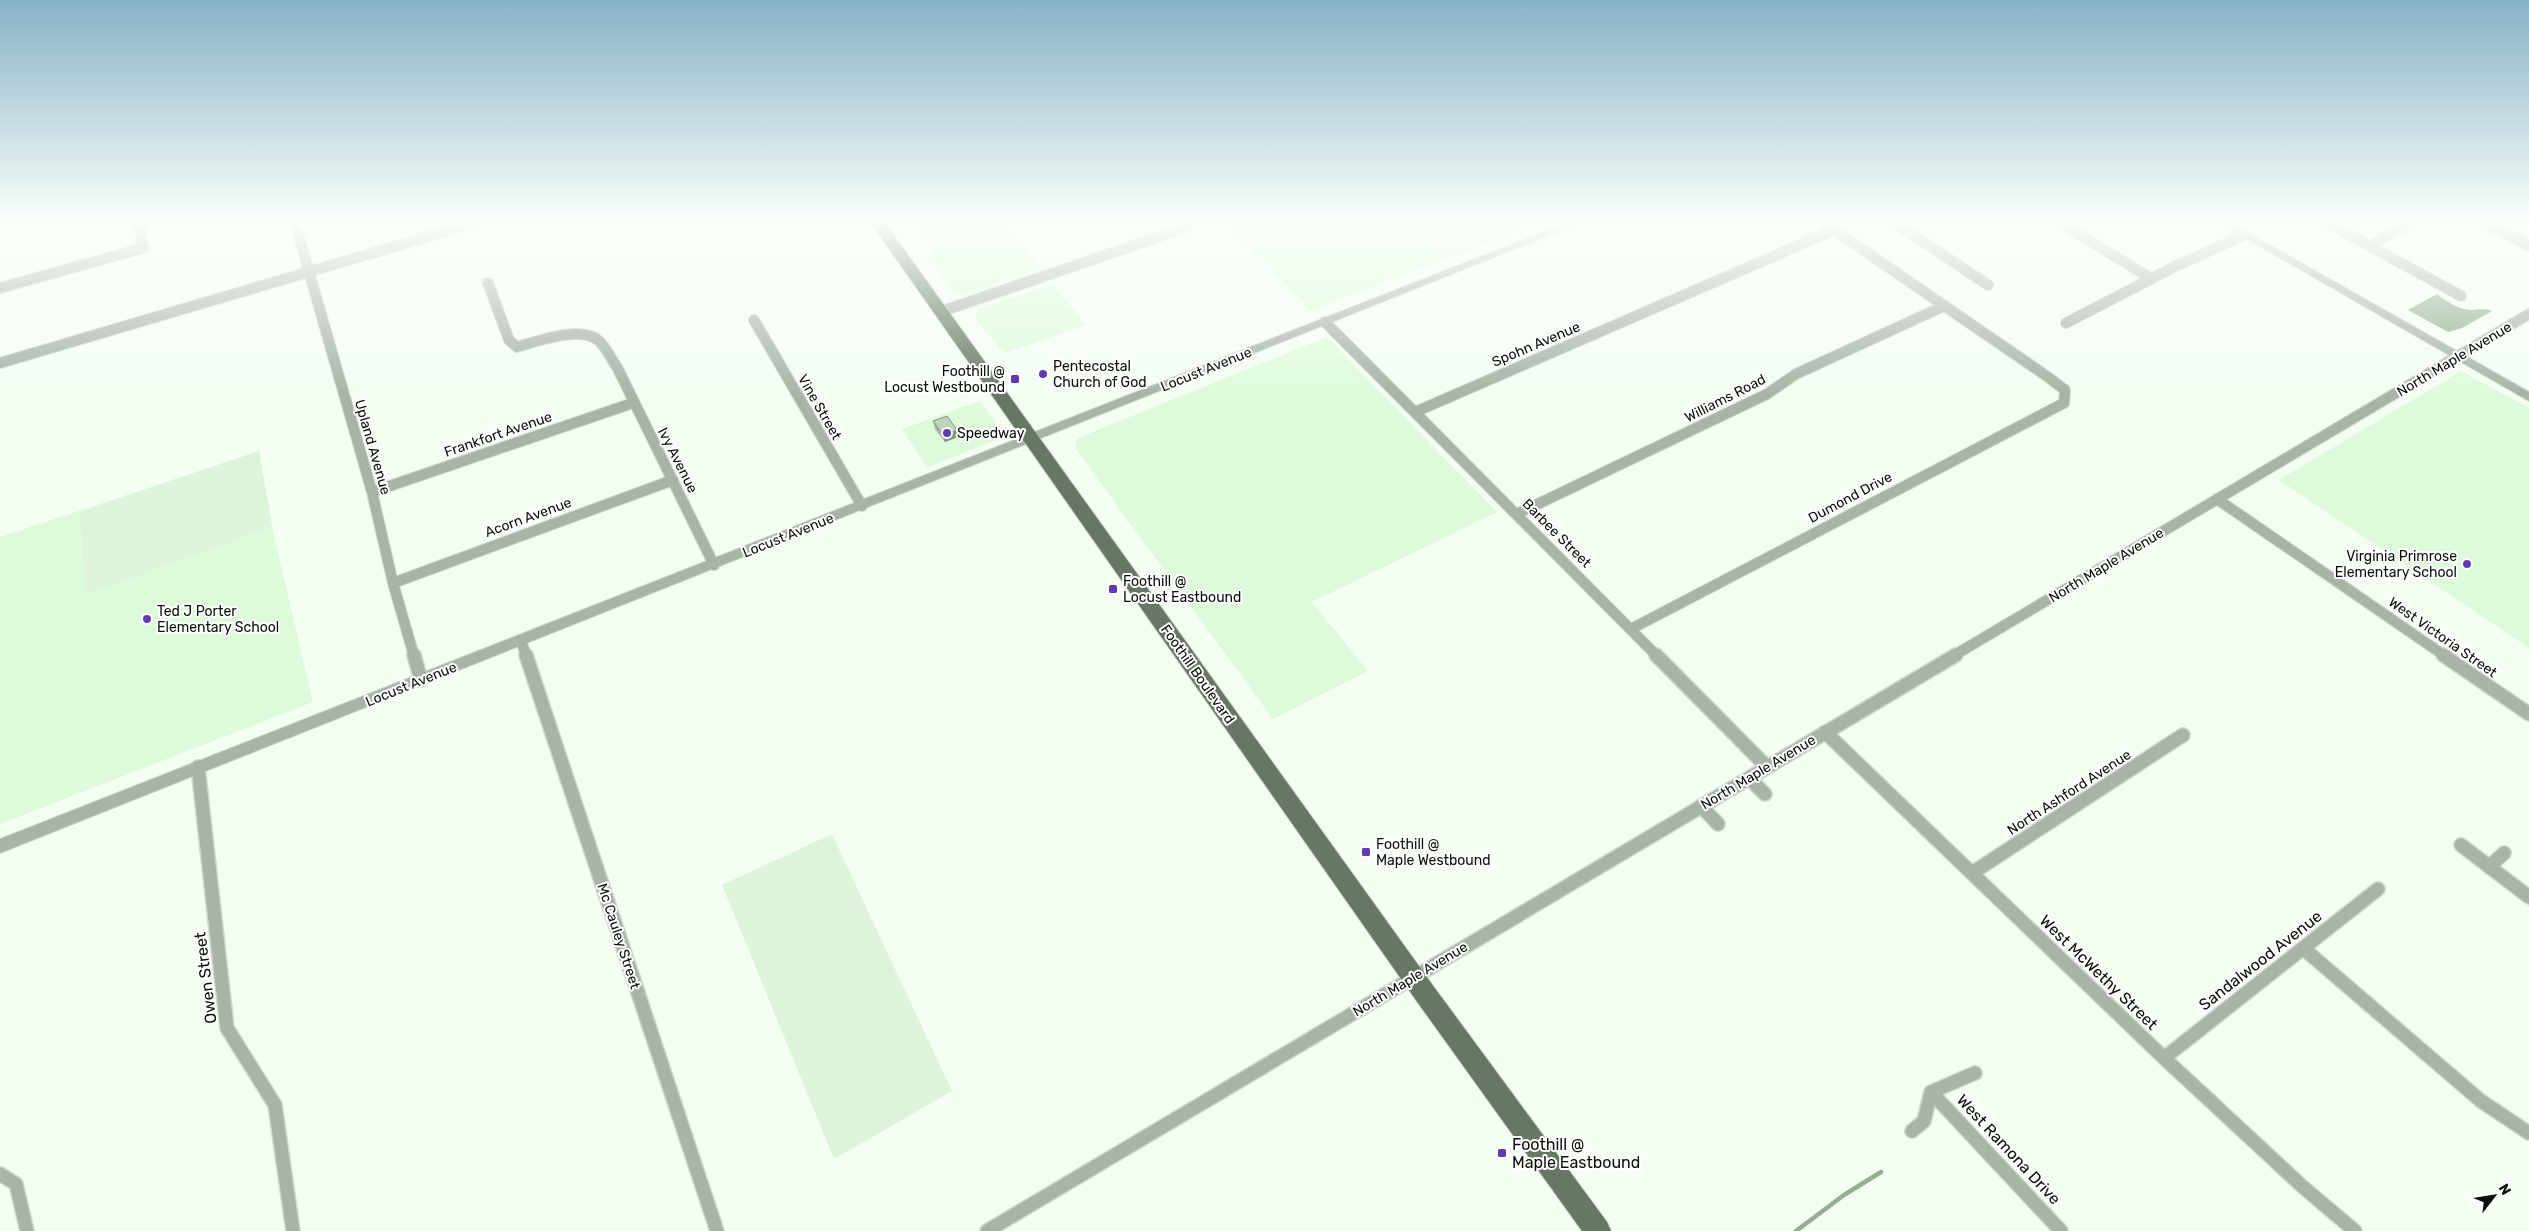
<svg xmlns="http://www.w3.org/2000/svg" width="2529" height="1231" font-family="Rubik,sans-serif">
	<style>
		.built { fill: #ddfbda }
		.green { fill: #ddf4da }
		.water { fill: #96af93 }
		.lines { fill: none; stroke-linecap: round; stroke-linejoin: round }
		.stream { stroke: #96af93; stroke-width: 4.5 }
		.minor-far1-casing { stroke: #ced8cd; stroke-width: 12 }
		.minor-casing { stroke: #ced8cd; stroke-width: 16 }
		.tertiary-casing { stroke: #ced8cd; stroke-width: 2 }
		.primary-casing { stroke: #ced8cd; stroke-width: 2 }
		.minor-far1 { stroke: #a9b3a8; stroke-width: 10 }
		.minor { stroke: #a9b3a8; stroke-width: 13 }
		.tertiary { fill: #a9b3a8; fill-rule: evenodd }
		.primary { fill: #667764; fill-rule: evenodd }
		.wall { fill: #a3b7a1 }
		.shaded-wall { fill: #849583 }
		.building { fill: #bdd5bb; stroke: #849583 }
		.poi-dot { fill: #613bb3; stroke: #fff; stroke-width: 2 }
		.labels { text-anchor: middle; stroke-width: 4; stroke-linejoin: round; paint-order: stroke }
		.street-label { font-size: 14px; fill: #081007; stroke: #fff }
		.poi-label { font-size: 14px; fill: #081007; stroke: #fff; text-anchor: start }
		.near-street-label { font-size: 16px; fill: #081007; stroke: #fff }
		.near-poi-label { font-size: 16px; fill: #081007; stroke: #fff; text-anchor: start }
	</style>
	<rect width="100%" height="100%" fill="#f4fef3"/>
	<path class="built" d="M 912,223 L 1024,223 L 1008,229 L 1041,269 L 965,295 L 955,294 L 926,256 L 934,253 Z
		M 1224,223 L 1541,223 L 1310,311 Z
		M 1053,284 L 1086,325 L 1004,353 L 974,317 L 980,309 Z
		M 1327,337 L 1497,512 L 1312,602 L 1368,671 L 1273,719 L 1075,448 L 1076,442 L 1078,438 Z
		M 2461,371 L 2529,408 L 2529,648 L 2279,480 Z
		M 980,401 L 1001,431 L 1001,438 L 927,468 L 902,429 Z
		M 259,451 L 272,527 L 313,702 L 0,824 L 0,537 Z"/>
	<path class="green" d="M 1502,223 L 1533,224 L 1479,247 L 1476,243 L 1479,241 L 1476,239 L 1493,230 Z
		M 1470,243 L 1475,249 L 1445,260 L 1427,245 C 1442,248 1455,249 1470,243 Z
		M 259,451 L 272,527 L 85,595 L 80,512 Z
		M 832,834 L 952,1091 L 834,1159 L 722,885 Z"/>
	<path class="water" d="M 2437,294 C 2448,302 2457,309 2471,310 C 2479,310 2484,308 2492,311 L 2462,328 L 2448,332 L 2408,310 Z"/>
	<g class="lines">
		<path class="stream" d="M 1796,1231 L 1844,1195 L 1881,1172"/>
		<defs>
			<path id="minor-far1" d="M 295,223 L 372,492 L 393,583 L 414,656
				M 1895,223 L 1988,285
				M 2061,223 L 2152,279
				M 2328,223 L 2461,296
				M 2485,223 L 2529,246
				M 2371,245 L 2410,223
				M 488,283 L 509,340 L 517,347 C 538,341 581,325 599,341 C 607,348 611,359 617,367 L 714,565
				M 0,288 L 143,248 L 139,223
				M 940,312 L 1187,227
				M 754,320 L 862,506
				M 1325,322 L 1657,656
				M 2066,323 L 2176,266 L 2244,235
				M 0,363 L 474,223
				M 1415,412 L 1834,230
				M 372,492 L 633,403
				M 2217,499 L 2445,656
				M 1517,514 L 1767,394 L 1796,374 L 1944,306
				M 393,583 L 673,480
				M 1631,629 L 2064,403 L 2065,390 L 2048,377 L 1824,223
				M 521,640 L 526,656
				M 1953,656 L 2529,314"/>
			<path id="minor" d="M 414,655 L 421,680
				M 526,655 L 717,1231
				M 1656,655 L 1767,767
				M 2443,655 L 2529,714
				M 1825,732 L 2164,1058 L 2303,1187 L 2355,1231
				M 198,767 L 227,1028 L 275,1105 L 293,1231
				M 1749,778 L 1765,794
				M 1701,806 L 1718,824
				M 2461,845 L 2529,897
				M 2489,867 L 2504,853
				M 1972,873 L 2183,735
				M 2304,949 L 2481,1101 L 2529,1133
				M 2164,1058 L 2378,889
				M 1931,1092 L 2061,1231
				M 1931,1092 L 1975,1073
				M 1912,1131 L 1924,1121 L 1931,1092
				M 0,1174 L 16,1184 L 27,1231
				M 987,1231 L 1956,655"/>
			<path id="tertiary" d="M 1566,223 L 1580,223 L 0,853 L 0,839 Z
				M 2219,223 L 2231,223 L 2529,392 L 2529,401 Z"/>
			<path id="primary" d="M 871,223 L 885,223 L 1434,987 L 1607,1222 L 1611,1231 L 1582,1231 L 1418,1003 Z"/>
		</defs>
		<use href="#minor-far1" class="minor-far1-casing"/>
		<use href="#minor" class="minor-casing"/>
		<use href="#tertiary" class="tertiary-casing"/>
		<use href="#primary" class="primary-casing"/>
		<use href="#minor-far1" class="minor-far1"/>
		<use href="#minor" class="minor"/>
		<use href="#tertiary" class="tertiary"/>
		<use href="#primary" class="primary"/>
	</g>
	<path class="wall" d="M 933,421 L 958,437 L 945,442 L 935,429 Z"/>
	<path class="shaded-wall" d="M 957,430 L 958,437 L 945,442 L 943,435 Z"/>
	<path class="building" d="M 947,416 L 957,430 L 943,435 L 933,421 Z"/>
	<linearGradient id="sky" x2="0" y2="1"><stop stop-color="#87b2c6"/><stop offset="0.56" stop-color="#fafffa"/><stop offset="1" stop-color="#fafffa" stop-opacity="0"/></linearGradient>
	<rect width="2529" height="395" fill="url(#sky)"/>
	<g class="poi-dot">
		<circle cx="1043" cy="374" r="5"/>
		<rect x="1010" y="374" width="10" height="10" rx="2.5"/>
		<circle cx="947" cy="433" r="5"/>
		<circle cx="2467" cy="564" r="5"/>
		<rect x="1108" y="584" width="10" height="10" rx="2.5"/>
		<circle cx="147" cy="619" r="5"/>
		<rect x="1361" y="847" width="10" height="10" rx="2.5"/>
		<rect x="1497" y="1148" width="10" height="10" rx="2.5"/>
	</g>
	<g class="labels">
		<g class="street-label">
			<text transform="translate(1536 344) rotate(-23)" y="5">Spohn Avenue</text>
			<text transform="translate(2454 359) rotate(-31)" y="5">North Maple Avenue</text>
			<text transform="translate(1206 369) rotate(-22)" y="5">Locust Avenue</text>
			<text transform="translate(1725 398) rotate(-27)" y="5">Williams Road</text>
			<text transform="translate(820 407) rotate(60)" y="5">Vine Street</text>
			<text transform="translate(498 434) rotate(-19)" y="5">Frankfort Avenue</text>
			<text transform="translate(373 447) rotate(74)" y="5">Upland Avenue</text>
			<text transform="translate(678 460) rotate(63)" y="5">Ivy Avenue</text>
			<text transform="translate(1850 497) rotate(-28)" y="5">Dumond Drive</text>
			<text transform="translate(528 517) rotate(-20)" y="5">Acorn Avenue</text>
			<text transform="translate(1557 533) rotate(45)" y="5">Barbee Street</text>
			<text transform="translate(788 535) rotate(-22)" y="5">Locust Avenue</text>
			<text transform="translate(2106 565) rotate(-31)" y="5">North Maple Avenue</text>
			<text transform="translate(2443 637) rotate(35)" y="5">West Victoria Street</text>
			<text transform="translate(1198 674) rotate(55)" y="5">Foothill Boulevard</text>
			<text transform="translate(411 684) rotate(-22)" y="5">Locust Avenue</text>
			<text transform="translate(1758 772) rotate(-31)" y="5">North Maple Avenue</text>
			<text transform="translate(2069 792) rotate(-33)" y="5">North Ashford Avenue</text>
			<text transform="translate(619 936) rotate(72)" y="5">Mc Cauley Street</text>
			<text transform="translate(1410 979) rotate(-31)" y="5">North Maple Avenue</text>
		</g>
		<g class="poi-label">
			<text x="1053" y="371">Pentecostal<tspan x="1053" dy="16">Church of God</tspan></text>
			<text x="1005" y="376" text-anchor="end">Foothill @<tspan x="1005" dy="16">Locust Westbound</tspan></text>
			<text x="957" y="438">Speedway</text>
			<text x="2457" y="561" text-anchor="end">Virginia Primrose<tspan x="2457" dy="16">Elementary School</tspan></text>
			<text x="1123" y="586">Foothill @<tspan x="1123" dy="16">Locust Eastbound</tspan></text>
			<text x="157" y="616">Ted J Porter<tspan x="157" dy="16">Elementary School</tspan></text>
			<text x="1376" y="849">Foothill @<tspan x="1376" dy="16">Maple Westbound</tspan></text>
		</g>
		<g class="near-street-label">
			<text transform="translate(2260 960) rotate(-38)" y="6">Sandalwood Avenue</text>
			<text transform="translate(2099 972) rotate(44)" y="6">West McWethy Street</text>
			<text transform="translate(205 978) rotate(-97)" y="6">Owen Street</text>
			<text transform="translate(2009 1149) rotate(47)" y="6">West Ramona Drive</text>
		</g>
		<g class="near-poi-label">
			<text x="1512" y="1150">Foothill @<tspan x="1512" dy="18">Maple Eastbound</tspan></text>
		</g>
	</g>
	<g transform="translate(2494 1196) rotate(59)" stroke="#ffffff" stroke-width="4" paint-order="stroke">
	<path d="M0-4L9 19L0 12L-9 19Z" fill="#081007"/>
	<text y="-8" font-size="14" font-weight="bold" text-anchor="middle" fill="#081007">N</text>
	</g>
</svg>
